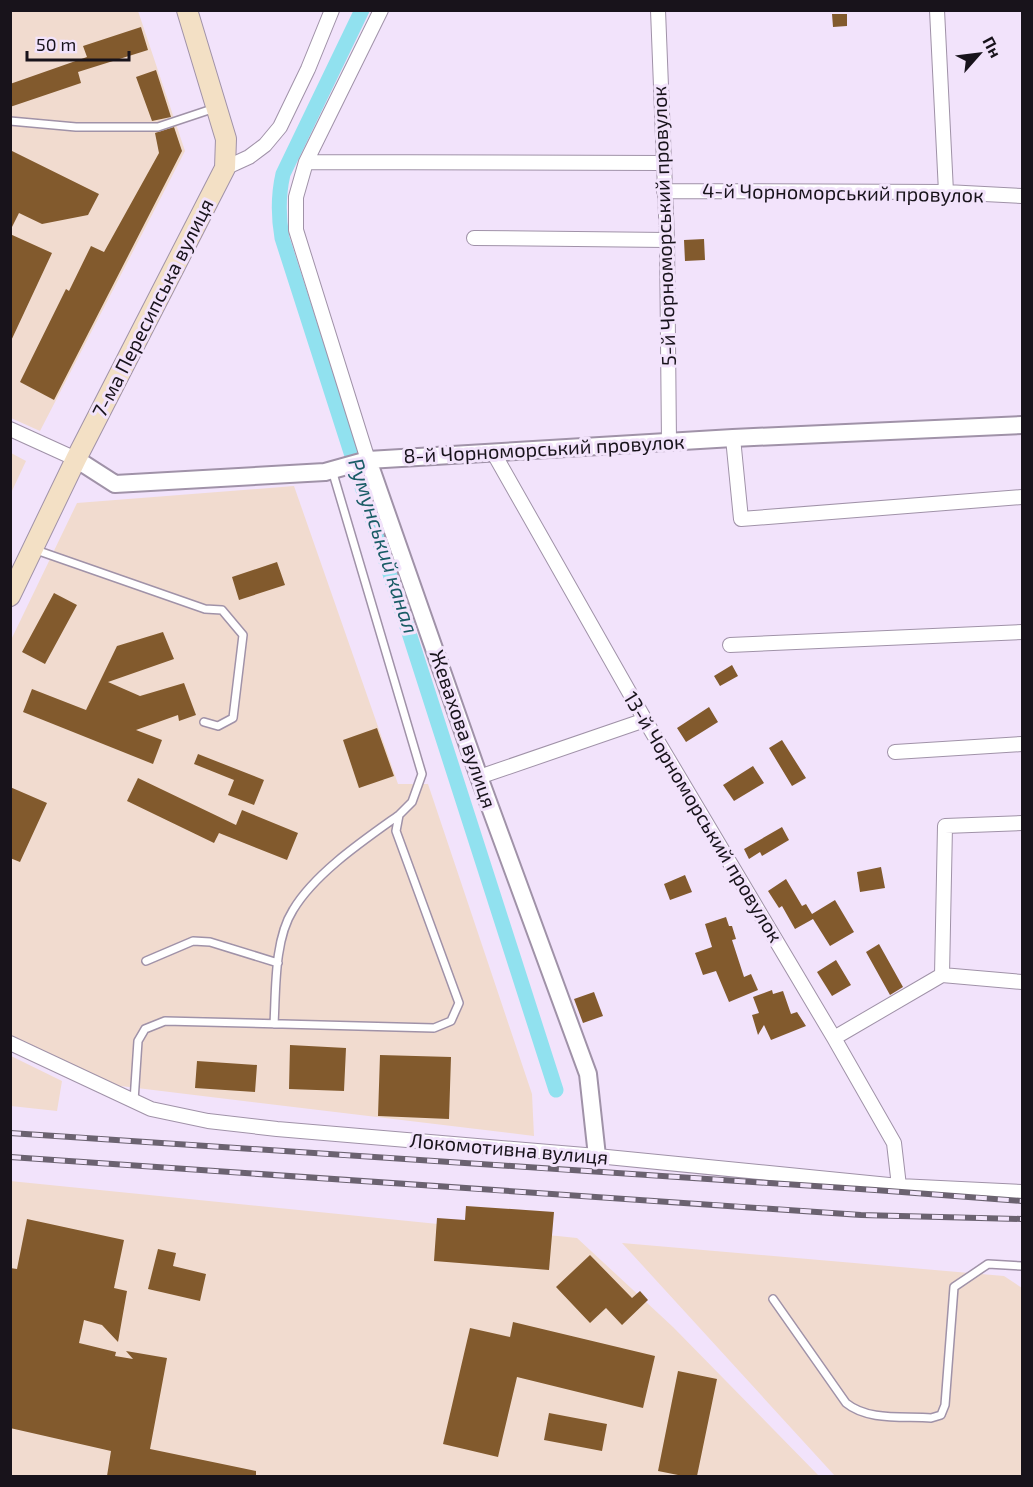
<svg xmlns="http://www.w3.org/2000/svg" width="1033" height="1487" font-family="'Exo 2',sans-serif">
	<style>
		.industrial { fill: #f1dbcf }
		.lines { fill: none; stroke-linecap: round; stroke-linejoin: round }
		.canal { stroke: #91e1ef; stroke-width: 15 }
		.building { fill: #825a2d }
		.service-casing { stroke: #a092a8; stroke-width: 10 }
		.minor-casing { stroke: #a092a8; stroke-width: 16 }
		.tertiary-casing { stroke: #a092a8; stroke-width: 20 }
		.secondary-casing { stroke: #a092a8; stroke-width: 22 }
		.service { stroke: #fff; stroke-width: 7 }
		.minor { stroke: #fff; stroke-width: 14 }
		.tertiary { stroke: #fff; stroke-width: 16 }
		.secondary { stroke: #f3e0c5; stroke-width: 20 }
		.rail-casing { stroke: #6b6270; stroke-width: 6 }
		.rail { stroke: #f2e3fb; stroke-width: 4; stroke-dasharray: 11; stroke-linecap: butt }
		.labels { text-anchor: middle; stroke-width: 6; stroke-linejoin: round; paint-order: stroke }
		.street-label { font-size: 20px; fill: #18131b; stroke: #f2e3fb }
		.water-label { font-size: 21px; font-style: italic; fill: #195c66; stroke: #f2e3fb }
	</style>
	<rect width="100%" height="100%" fill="#f2e3fb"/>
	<path class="industrial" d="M 11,11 L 138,11 L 185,151 L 40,431 L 11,418 Z
		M 11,453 L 26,461 L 11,493 Z
		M 294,486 L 398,784 L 428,784 L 532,1094 L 534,1136 L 104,1084 L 11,1037 L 10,642 L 77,503 Z
		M 11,1056 L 62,1081 L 57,1111 L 11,1106 Z
		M 10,1181 L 577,1238 L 673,1327 L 819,1476 L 11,1476 Z
		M 622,1243 L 1004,1276 L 1022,1288 L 1022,1476 L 835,1476 Z"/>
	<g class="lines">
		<path class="canal" d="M 362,10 L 283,174 C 278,196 278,215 282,238 L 556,1090"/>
	</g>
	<path class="building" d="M 832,14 L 847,14 L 847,26 L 833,27 Z
		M 141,27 L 148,50 L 78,72 L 81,83 L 10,107 L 10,84 L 87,57 L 83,46 Z
		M 156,70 L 171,117 L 152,121 L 136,77 Z
		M 174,127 L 182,151 L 54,400 L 20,382 L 66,289 L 69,291 L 91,246 L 104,252 L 159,153 L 155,133 Z
		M 10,150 L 99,194 L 88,215 L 42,224 L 19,213 L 10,231 Z
		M 10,234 L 52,253 L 10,343 Z
		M 704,239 L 705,260 L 685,261 L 684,240 Z
		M 277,562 L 285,585 L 239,600 L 232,577 Z
		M 54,593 L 77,605 L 45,664 L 22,652 Z
		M 163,632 L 174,659 L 108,682 L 140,696 L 184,683 L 196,715 L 179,721 L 178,715 L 136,730 L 162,740 L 153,764 L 23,712 L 32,689 L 86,710 L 117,646 Z
		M 732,665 L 738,676 L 720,686 L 714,676 Z
		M 709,707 L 718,722 L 686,742 L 677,728 Z
		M 377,728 L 394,776 L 359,788 L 343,740 Z
		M 782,740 L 806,778 L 792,786 L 769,748 Z
		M 198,754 L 264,780 L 254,805 L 228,795 L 234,780 L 194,764 Z
		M 753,766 L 764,783 L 734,801 L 723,785 Z
		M 138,778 L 236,825 L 242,810 L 298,833 L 287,860 L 219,833 L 214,843 L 127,801 Z
		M 10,787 L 47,803 L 20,862 L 10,858 Z
		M 782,827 L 789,840 L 762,856 L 760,852 L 749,859 L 744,849 Z
		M 881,867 L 885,888 L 860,892 L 857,872 Z
		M 685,875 L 692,892 L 670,900 L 664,884 Z
		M 786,879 L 802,906 L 806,904 L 812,914 L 835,900 L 854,932 L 830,946 L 813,919 L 795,929 L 782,906 L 779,908 L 768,891 Z
		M 726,917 L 729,926 L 732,926 L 736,939 L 732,940 L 744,977 L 751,974 L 758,990 L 729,1002 L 716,971 L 703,975 L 695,953 L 712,947 L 705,924 Z
		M 879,944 L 903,987 L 890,995 L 866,952 Z
		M 836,960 L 851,985 L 832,996 L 817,972 Z
		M 772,990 L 773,994 L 783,991 L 791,1014 L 797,1012 L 806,1026 L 771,1040 L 764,1025 L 758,1035 L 752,1015 L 759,1013 L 753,997 Z
		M 594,992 L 603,1016 L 583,1023 L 574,999 Z
		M 290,1045 L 346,1048 L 344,1091 L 289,1089 Z
		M 380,1055 L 451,1057 L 449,1119 L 378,1116 Z
		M 197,1061 L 257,1065 L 255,1092 L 195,1088 Z
		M 466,1206 L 554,1212 L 549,1270 L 434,1261 L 437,1218 L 465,1220 Z
		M 27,1219 L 124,1240 L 114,1288 L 127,1291 L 118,1342 L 102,1325 L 84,1320 L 79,1343 L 116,1352 L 115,1356 L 133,1359 L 126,1351 L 167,1358 L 150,1449 L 256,1471 L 256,1476 L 107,1476 L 111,1451 L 10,1428 L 10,1268 L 17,1269 Z
		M 158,1249 L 176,1253 L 173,1266 L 206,1274 L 200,1301 L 148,1289 Z
		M 590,1255 L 632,1298 L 640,1291 L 648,1300 L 622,1325 L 606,1308 L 590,1323 L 556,1287 Z
		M 513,1322 L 655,1356 L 643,1408 L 517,1377 L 498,1457 L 443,1444 L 470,1328 L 510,1337 Z
		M 678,1371 L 717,1379 L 697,1476 L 683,1476 L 658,1471 Z
		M 549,1413 L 607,1424 L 602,1451 L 544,1440 Z"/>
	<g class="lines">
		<defs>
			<path id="service" d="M 10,121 L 76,127 L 158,127 L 215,108
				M 36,550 L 205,609 L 222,610 L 243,635 L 233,718 L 218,726 L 204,722
				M 146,961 L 193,941 L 210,942 L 278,963
				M 274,1024 C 276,990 274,940 293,910 C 315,873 364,840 399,815
				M 134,1101 L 138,1041 L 145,1029 L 165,1021 L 434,1028 L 451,1021 L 459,1003 L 396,831 L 399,815 L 412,802 L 422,774 L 332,470
				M 773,1299 L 846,1403 C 868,1421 903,1416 931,1418 L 941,1415 L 945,1405 L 954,1287 L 988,1264 L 1022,1266"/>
			<path id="minor" d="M 658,10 L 667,240 L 669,442
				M 937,10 L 946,192
				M 306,162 L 663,163
				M 225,168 L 249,157 L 265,145 L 280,127 L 308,69 L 332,10
				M 664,191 L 946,192 L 1022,196
				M 474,238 L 667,240
				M 10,429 L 76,459
				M 733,438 L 741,519 L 1022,497
				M 493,452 L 645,720 L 834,1038 L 894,1143 L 899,1186
				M 368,460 L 296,230 L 296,197 L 306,162 L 381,10
				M 730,645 L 1022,632
				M 895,752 L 1022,744
				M 479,777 L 645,720
				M 942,975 L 945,826 L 1022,823
				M 834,1038 L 942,975 L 1022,982
				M 10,1043 L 151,1109 L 208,1121 L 277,1129 L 597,1156 L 899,1186 L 1022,1192"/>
			<path id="tertiary" d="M 76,459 L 115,484 L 325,472 L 368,460 L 733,438 L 1022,425
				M 368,460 L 479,777 L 588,1074 L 597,1156"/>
			<path id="secondary" d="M 10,596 L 76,459 L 225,168 L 226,139 L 187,10"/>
		</defs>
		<use href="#service" class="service-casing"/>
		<use href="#minor" class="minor-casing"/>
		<use href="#tertiary" class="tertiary-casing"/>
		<use href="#secondary" class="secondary-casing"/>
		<use href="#service" class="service"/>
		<use href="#minor" class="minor"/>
		<use href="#tertiary" class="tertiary"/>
		<use href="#secondary" class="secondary"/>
		<defs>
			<path id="rail" d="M 10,1133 L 875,1190 L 1022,1201
				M 10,1157 L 861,1215 L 1022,1219"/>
		</defs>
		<use href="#rail" class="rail-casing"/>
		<use href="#rail" class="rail"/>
	</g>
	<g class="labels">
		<g class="street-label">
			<text transform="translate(843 193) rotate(1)" y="7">4-й Чорноморський провулок</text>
			<text transform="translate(664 226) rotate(-92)" y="7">5-й Чорноморський провулок</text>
			<text transform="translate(153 308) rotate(-63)" y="7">7-ма Пересипська вулиця</text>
			<text transform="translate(544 449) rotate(-3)" y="7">8-й Чорноморський провулок</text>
			<text transform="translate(463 729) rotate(71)" y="7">Жевахова вулиця</text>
			<text transform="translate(703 817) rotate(59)" y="7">13-й Чорноморський провулок</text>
			<text transform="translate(509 1149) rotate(5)" y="7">Локомотивна вулиця</text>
		</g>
		<g class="water-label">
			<text transform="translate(383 546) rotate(72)" y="7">Румунський канал</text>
		</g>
	</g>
	<rect width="1033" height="1487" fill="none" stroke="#18131b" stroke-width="24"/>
	<g transform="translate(979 54) rotate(62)" stroke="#f2e3fb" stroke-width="4.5" paint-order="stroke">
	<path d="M0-4.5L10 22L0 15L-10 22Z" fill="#18131b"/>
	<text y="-9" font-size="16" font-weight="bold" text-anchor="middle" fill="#18131b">Пн</text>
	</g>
	<path d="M27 51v9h102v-9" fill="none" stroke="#18131b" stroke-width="3"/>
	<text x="36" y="51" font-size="18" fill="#18131b" stroke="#f2e3fb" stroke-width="4.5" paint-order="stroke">50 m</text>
</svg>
